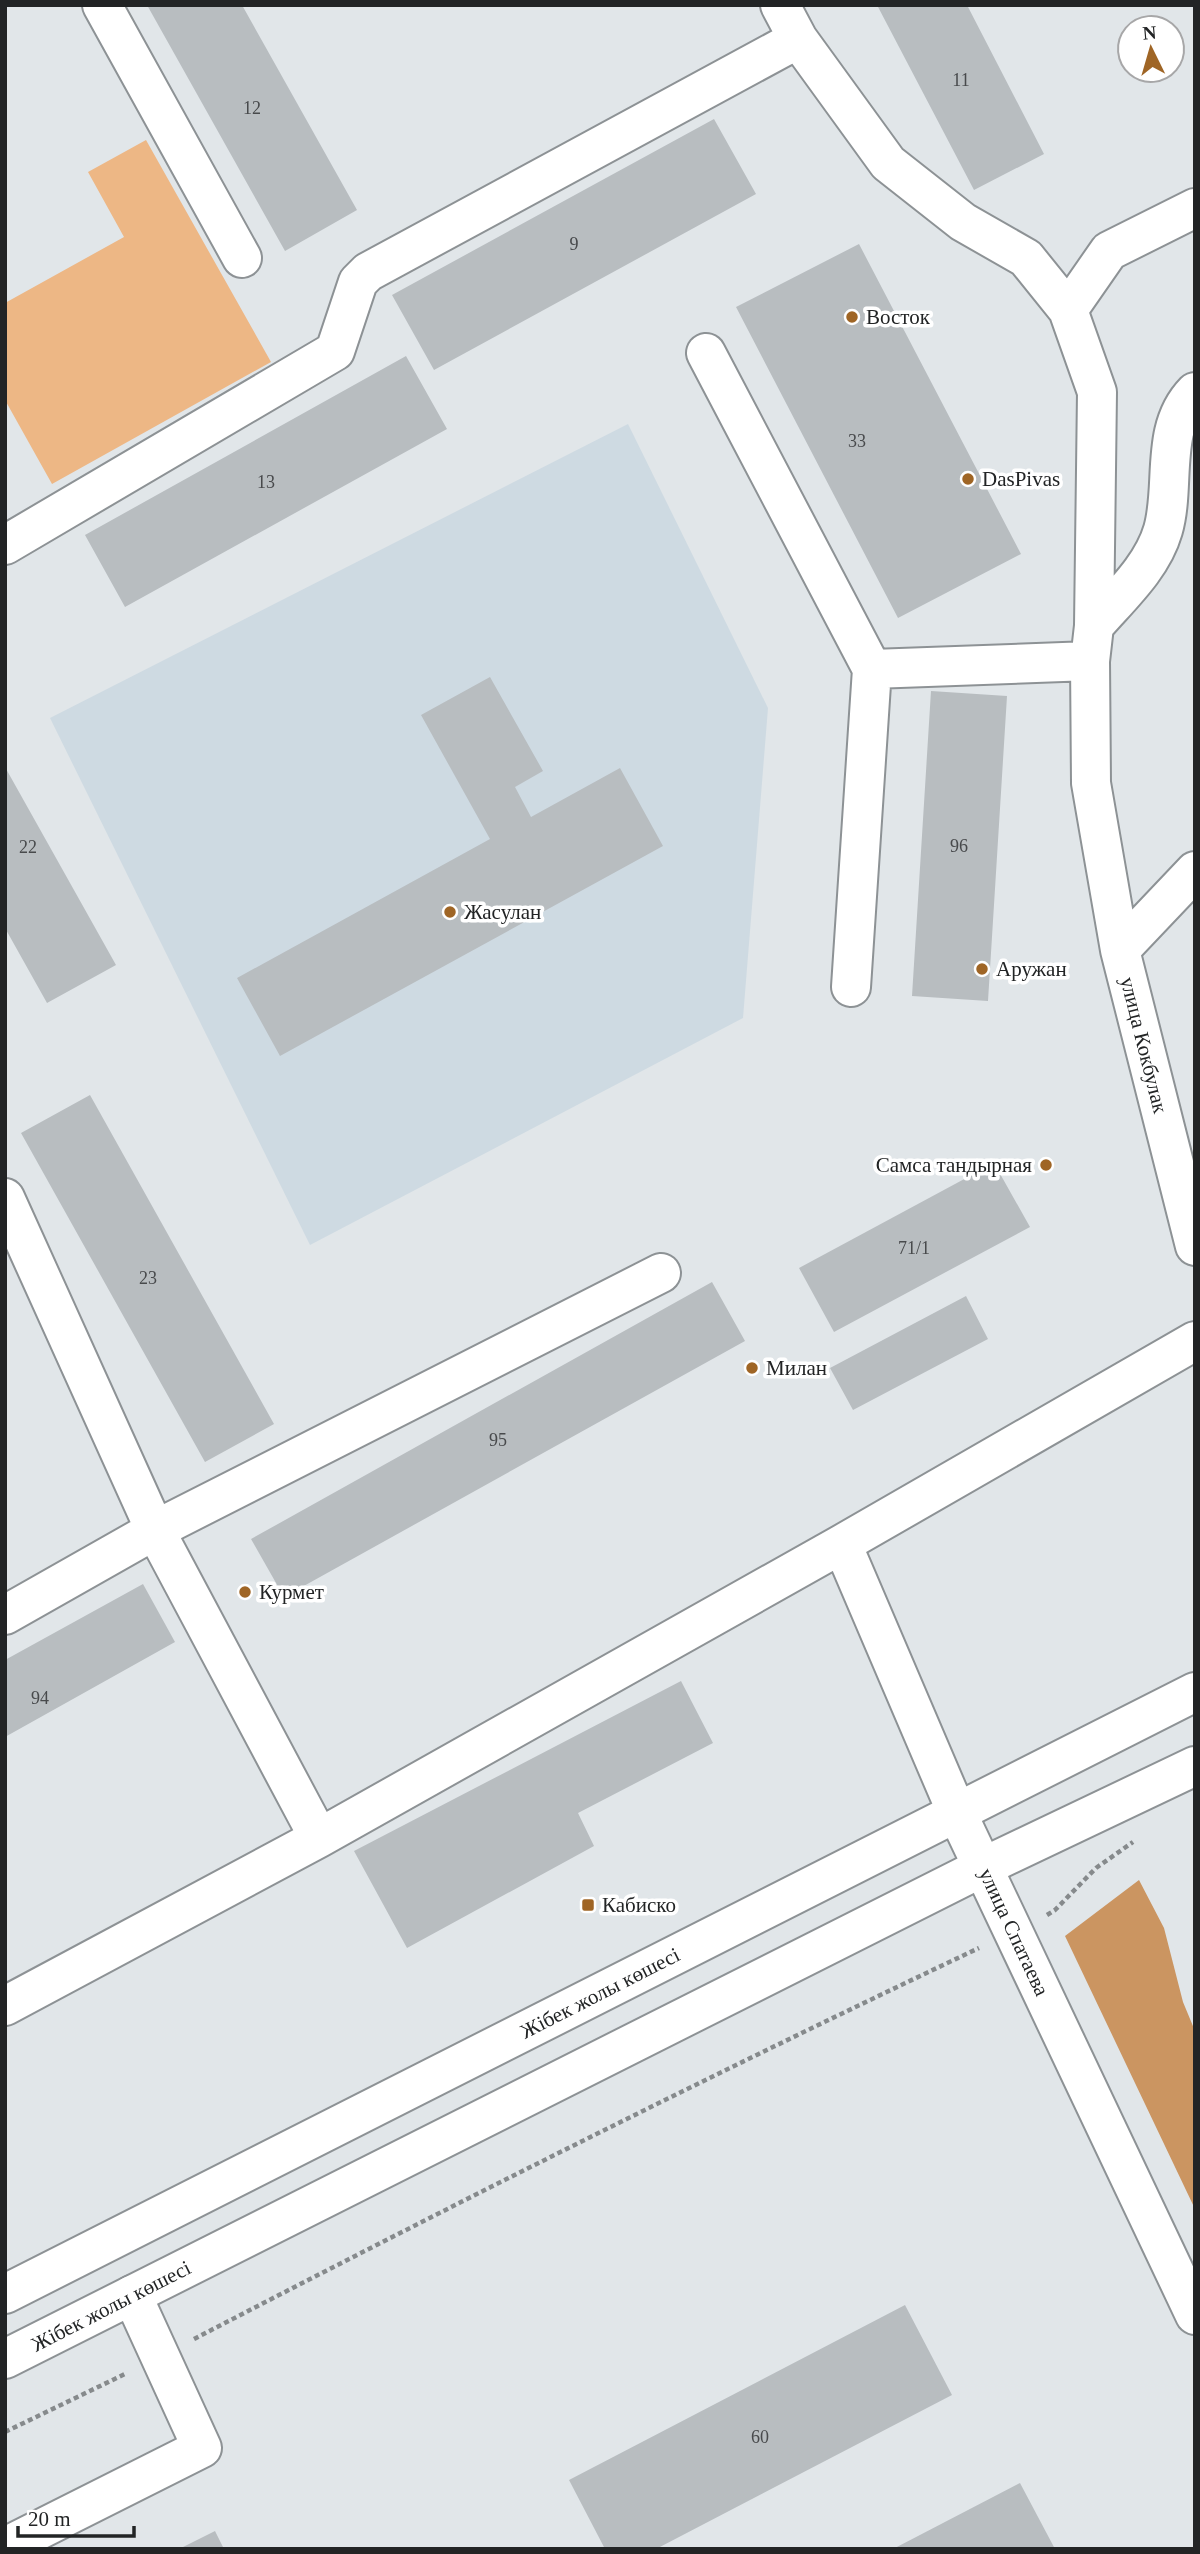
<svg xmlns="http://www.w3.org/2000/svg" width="1200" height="2554" font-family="'Times New Roman',serif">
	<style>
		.built { fill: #cedae2 }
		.green { fill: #edb785 }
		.forest { fill: #cb9561 }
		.building { fill: #b8bdc0 }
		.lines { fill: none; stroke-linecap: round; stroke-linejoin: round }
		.minor-casing { stroke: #8d9295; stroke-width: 42 }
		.major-casing { stroke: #8d9295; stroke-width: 42 }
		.path { stroke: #868a8c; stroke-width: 4.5; stroke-dasharray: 5 3.5; stroke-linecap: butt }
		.minor { stroke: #fff; stroke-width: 38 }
		.major { stroke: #fff; stroke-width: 38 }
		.poi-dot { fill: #9f6525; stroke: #fff; stroke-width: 2.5 }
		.labels { text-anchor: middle; stroke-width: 7; stroke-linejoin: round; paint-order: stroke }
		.number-label { font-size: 18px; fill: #484a4c }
		.poi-label { font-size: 21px; fill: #222425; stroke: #fff; text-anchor: start }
		.street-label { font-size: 21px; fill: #222425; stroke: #fff }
	</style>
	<rect width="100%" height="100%" fill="#e1e6e9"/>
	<path class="built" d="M 628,424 L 768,708 L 743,1018 L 310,1245 L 50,718 Z"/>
	<path class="green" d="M 146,140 L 271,362 L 52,484 L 5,400 L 5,303 L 124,237 L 88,172 Z"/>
	<path class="forest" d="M 1139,1880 L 1164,1928 L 1183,2002 L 1195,2031 L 1195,2209 L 1065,1936 Z"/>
	<path class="building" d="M 147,5 L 242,5 L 357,210 L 285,251 Z
		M 877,5 L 967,5 L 1044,154 L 974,190 Z
		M 714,119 L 756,194 L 434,370 L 392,295 Z
		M 859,244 L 1021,554 L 898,618 L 736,307 Z
		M 406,356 L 447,429 L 125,607 L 85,535 Z
		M 490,677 L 543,771 L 515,787 L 531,817 L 620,768 L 663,846 L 280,1056 L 237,978 L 490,839 L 421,715 Z
		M 931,691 L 1007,696 L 988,1001 L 912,996 Z
		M 5,767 L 116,965 L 47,1003 L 5,928 Z
		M 90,1095 L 274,1424 L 205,1462 L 21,1133 Z
		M 994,1163 L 1030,1227 L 834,1332 L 799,1268 Z
		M 712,1282 L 745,1341 L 284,1597 L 251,1539 Z
		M 966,1296 L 988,1339 L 853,1410 L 830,1368 Z
		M 143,1584 L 175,1642 L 5,1737 L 5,1660 Z
		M 681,1681 L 713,1743 L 578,1813 L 594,1846 L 407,1948 L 354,1851 Z
		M 905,2305 L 952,2395 L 656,2549 L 605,2549 L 569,2480 Z
		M 1020,2483 L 1055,2549 L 893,2549 Z
		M 215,2531 L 224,2549 L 179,2549 Z"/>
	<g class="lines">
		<defs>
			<path id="minor" d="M 102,5 L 242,258
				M 780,5 L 798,39 L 888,163 L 963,222 L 1026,258 L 1068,310 L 1097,392 L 1094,626 L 1090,661 L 1091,783 L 1120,950
				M 1068,310 L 1109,251 L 1195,208
				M 706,353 L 872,669 L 1090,661
				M 5,545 L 335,351 L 358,282 L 368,272 L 798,39
				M 1094,626 C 1119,597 1152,568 1163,530 C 1176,485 1159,429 1195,392
				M 1195,871 L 1120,950 L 1195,1246
				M 851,987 L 872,669
				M 5,1198 L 155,1530 L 319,1838
				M 842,1544 L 957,1813 L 1195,2315
				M 5,1615 L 155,1530 L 661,1273
				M 5,2006 L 319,1838 L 842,1544 L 1195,1341
				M 5,2547 L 202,2448 L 132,2295"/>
			<path id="major" d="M 5,2294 L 1195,1692
				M 5,2359 L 983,1867 L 1195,1766"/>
		</defs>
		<use href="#minor" class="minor-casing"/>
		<use href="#major" class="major-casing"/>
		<path class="path" d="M 1047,1915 L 1055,1910 L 1096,1868 L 1133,1842
			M 194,2339 C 454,2204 715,2073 979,1948
			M 5,2432 L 127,2373"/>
		<use href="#minor" class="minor"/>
		<use href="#major" class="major"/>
	</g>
	<g class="poi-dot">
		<circle cx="852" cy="317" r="7"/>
		<circle cx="968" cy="479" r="7"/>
		<circle cx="450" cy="912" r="7"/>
		<circle cx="982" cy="969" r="7"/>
		<circle cx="1046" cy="1165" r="7"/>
		<circle cx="752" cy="1368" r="7"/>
		<circle cx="245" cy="1592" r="7"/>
		<rect x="581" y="1898" width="14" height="14" rx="3.5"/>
	</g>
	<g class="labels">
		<g class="number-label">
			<text x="961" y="86">11</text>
			<text x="252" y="114">12</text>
			<text x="574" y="250">9</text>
			<text x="857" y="447">33</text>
			<text x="266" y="488">13</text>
			<text x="959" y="852">96</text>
			<text x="28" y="853">22</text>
			<text x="914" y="1254">71/1</text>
			<text x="148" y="1284">23</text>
			<text x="498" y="1446">95</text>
			<text x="40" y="1704">94</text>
			<text x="760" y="2443">60</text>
		</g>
		<g class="poi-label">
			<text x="866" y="324">Восток</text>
			<text x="982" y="486">DasPivas</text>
			<text x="464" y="919">Жасулан</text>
			<text x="996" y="976">Аружан</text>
			<text x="1032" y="1172" text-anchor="end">Самса тандырная</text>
			<text x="766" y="1375">Милан</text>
			<text x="259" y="1599">Курмет</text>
			<text x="602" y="1912">Кабиско</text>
		</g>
		<g class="street-label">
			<text transform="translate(1144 1045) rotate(76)" y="7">улица Кокбулак</text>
			<text transform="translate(1014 1932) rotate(65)" y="7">улица Спатаева</text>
			<text transform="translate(600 1993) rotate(-27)" y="7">Жібек жолы көшесі</text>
			<text transform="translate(111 2306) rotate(-27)" y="7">Жібек жолы көшесі</text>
		</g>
	</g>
	<rect width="1200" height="2554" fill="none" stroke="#222425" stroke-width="14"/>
	<g transform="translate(1151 49) rotate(355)"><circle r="33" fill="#ffffff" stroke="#a7a7a8" stroke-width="2"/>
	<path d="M0-5L12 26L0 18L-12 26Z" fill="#9f6525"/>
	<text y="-10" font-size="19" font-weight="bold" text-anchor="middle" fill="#222425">N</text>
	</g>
	<path d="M18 2526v10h116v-10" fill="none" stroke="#222425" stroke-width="3.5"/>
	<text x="28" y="2526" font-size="21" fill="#222425" stroke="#ffffff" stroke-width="5" paint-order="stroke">20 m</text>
</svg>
